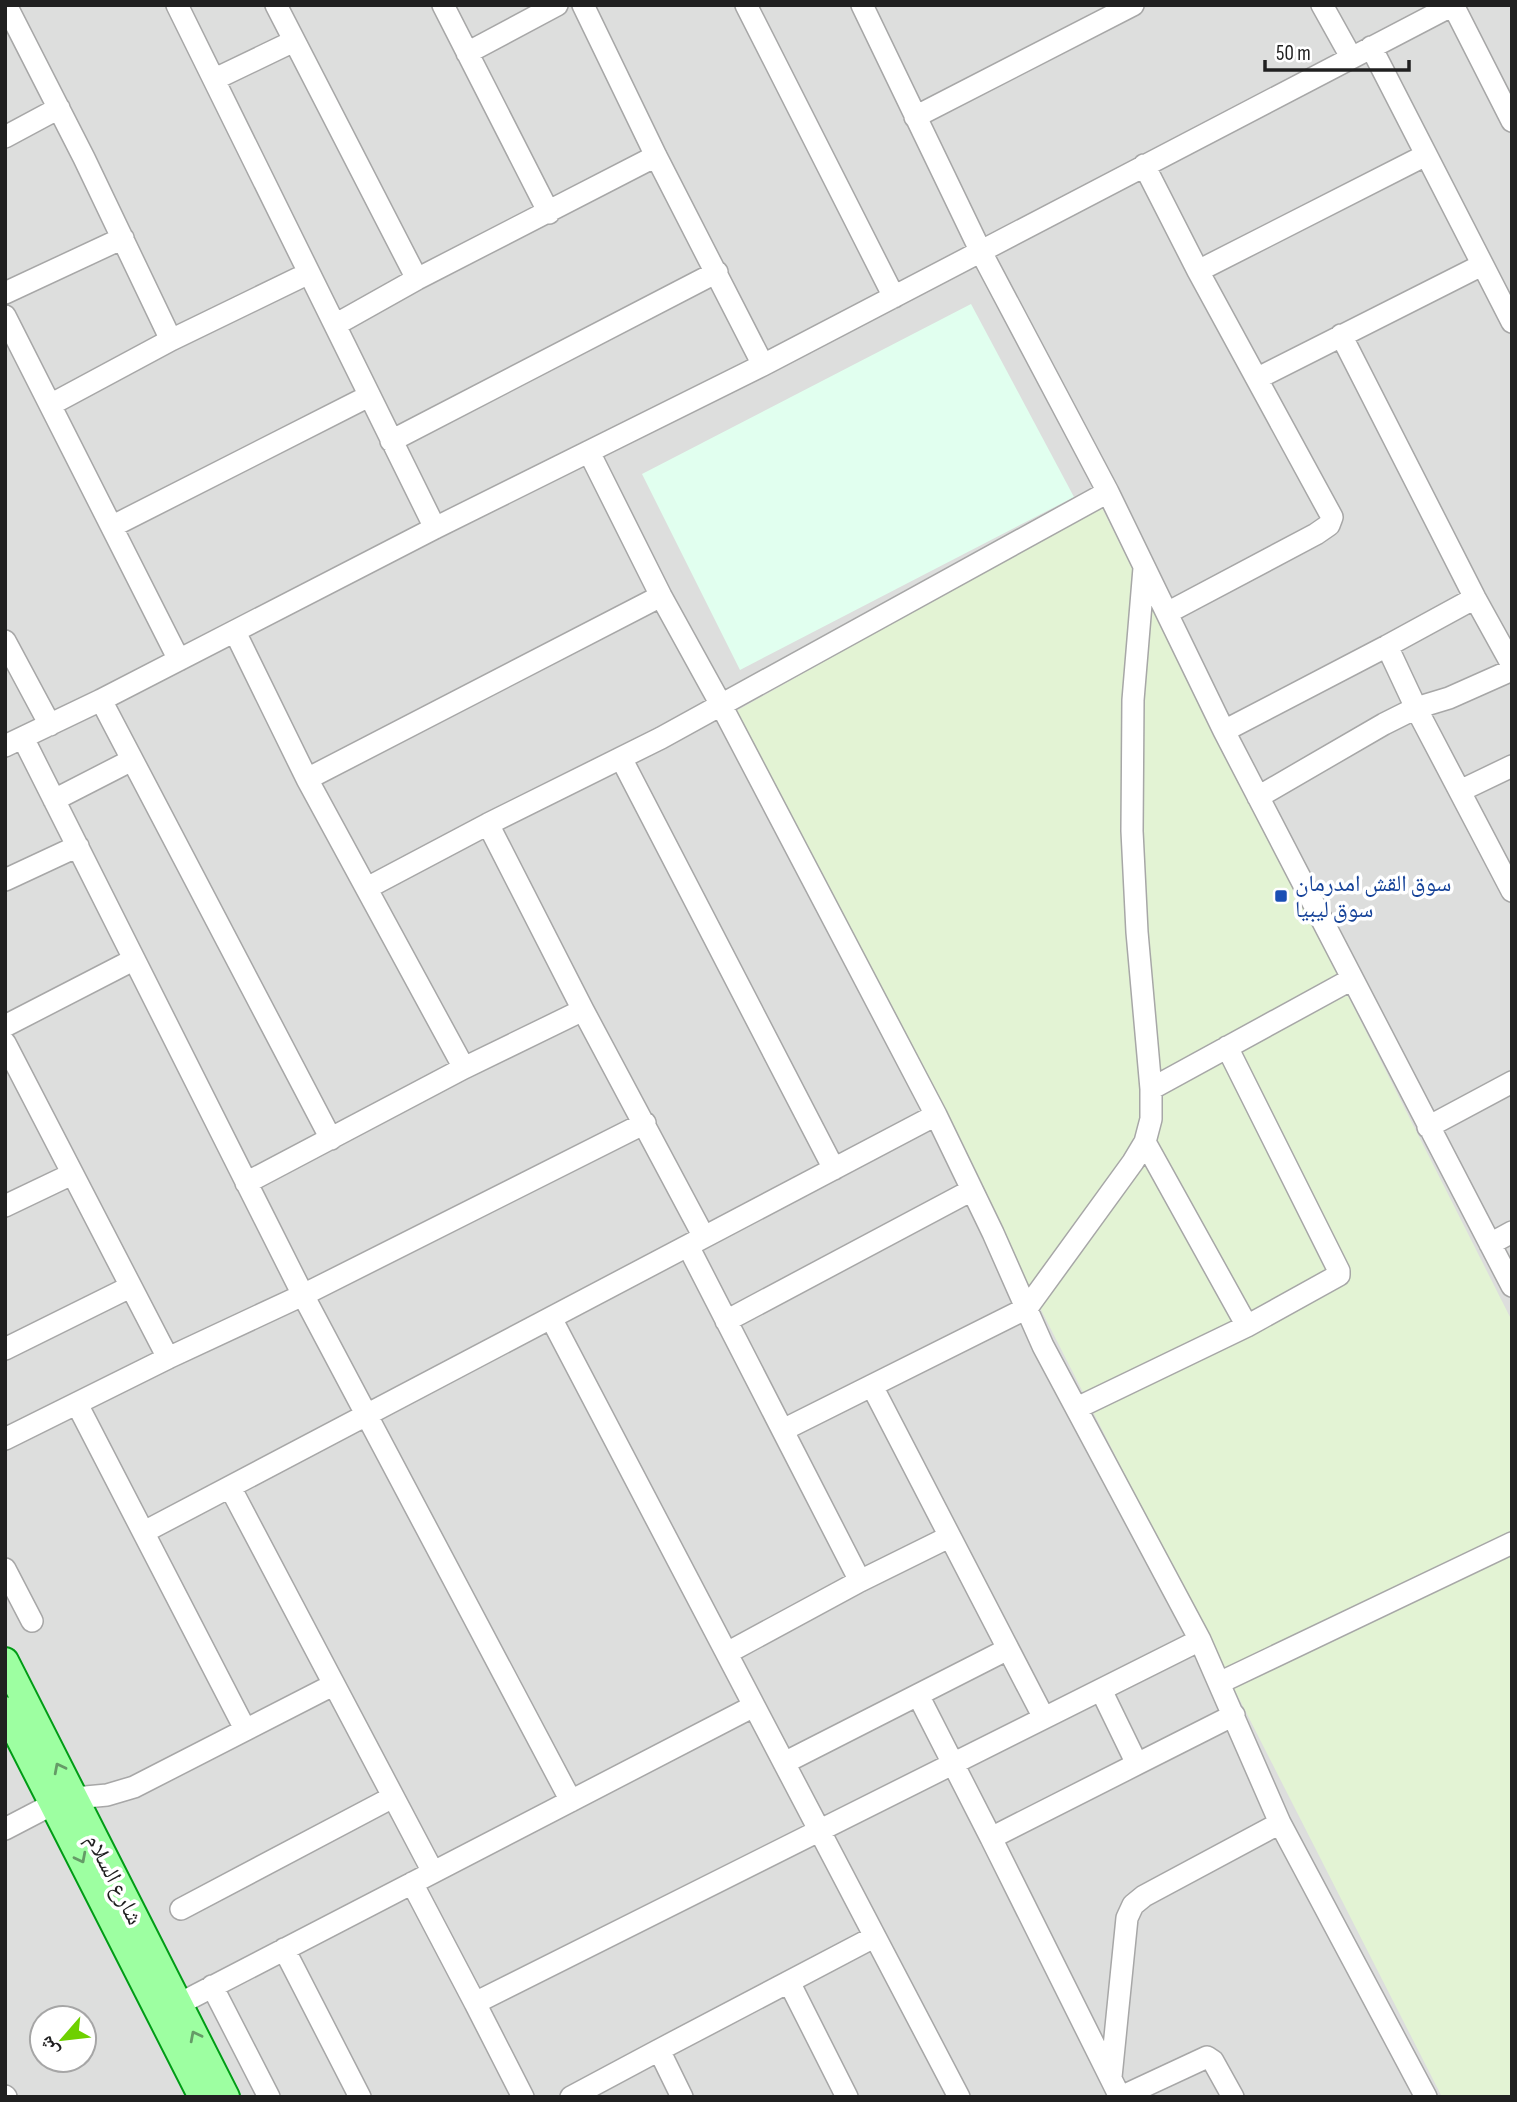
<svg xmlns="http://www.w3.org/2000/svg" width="1517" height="2102" font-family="'Sofia Sans Condensed','Noto Naskh Arabic',sans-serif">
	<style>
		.residential { fill: #dddedd; fill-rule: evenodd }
		.commercial { fill: #e3f3d4 }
		.education { fill: #e1ffef }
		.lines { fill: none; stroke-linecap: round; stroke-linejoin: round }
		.minor-casing { stroke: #a7a7a7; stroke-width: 24 }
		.major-casing { stroke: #009c16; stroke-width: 30 }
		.minor { stroke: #fff; stroke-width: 21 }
		.major { stroke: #9dffa1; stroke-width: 26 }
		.oneway { stroke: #659b67 }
		.transit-dot { fill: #1a4fb4; stroke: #fff; stroke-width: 2.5 }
		.labels { text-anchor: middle; stroke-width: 7; stroke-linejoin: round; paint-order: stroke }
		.transit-label { font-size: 23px; fill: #164399; stroke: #fff; text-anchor: start }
		.street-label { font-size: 23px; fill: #202020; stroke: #fff }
	</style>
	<rect width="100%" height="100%" fill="#e6f1e7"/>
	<path class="residential" d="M 5,5 L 1512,5 L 1512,2097 L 5,2097 ZM 42,2018 L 84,2018 L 84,2060 L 42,2060 Z"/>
	<path class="commercial" d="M 1101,506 L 1512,1321 L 1512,2097 L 1442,2097 L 736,711 Z"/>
	<path class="education" d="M 971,304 L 1074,497 L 740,670 L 642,474 Z"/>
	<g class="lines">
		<defs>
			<path id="minor" d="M 6,5 L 84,158 L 171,340
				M 177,5 L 435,528
				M 276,5 L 417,279
				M 443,5 L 549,213
				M 583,5 L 656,156 L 763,365
				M 746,5 L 894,297
				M 862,5 L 980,250 L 1108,492 L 1224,731 L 1512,1286
				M 1322,5 L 1351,57
				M 1453,5 L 1512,121
				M 1371,47 L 1512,322
				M 467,53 L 557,5
				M 215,79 L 294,41
				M 915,117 L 1133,5
				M 5,137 L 59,108
				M 1144,165 L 1198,271 L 1332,517 L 1329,525 L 1316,534 L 1167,613
				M 1198,271 L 1426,155
				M 5,293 L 123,238
				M 5,316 L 179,660
				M 335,325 L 417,279 L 656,156
				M 1341,335 L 1475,598 L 1512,665
				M 1258,378 L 1482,265
				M 50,405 L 171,340 L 309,273
				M 391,441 L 717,272
				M 589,452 L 661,596 L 720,703 L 936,1115 L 993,1233 L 1043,1346 L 1200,1640 L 1280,1823 L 1426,2097
				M 113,526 L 369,396
				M 1475,598 L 1387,646 L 1416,708 L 1512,891
				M 235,632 L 307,779 L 464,1068
				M 5,641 L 50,725
				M 101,700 L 331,1139
				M 1224,731 L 1387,646
				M 23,738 L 303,1295 L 571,1801
				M 5,746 L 101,700 L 435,528 L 763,365 L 1453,5
				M 621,758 L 834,1169
				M 307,779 L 661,596
				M 1460,791 L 1512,766
				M 1258,797 L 1384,724 L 1416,708 L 1449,698 L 1512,670
				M 54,800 L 132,760
				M 488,824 L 583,1010 L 704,1237
				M 5,880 L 78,846
				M 367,888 L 488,824 L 661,738 L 1108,492
				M 5,1026 L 133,960
				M 5,1043 L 168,1358
				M 1151,1089 L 1352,979
				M 1428,1127 L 1512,1082
				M 1145,1142 L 1247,1326
				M 246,1183 L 464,1068 L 583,1010
				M 5,1206 L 72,1174
				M 1490,1244 L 1512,1232
				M 688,1246 L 860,1581
				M 551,1318 L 959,2097
				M 726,1321 L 972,1190
				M 5,1349 L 130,1287
				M 872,1386 L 1044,1718
				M 77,1404 L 245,1729
				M 1077,1408 L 1247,1326 L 1339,1275 L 1339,1271 L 1227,1047
				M 783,1430 L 1027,1308 L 1133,1162 L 1145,1142 L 1151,1119 L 1151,1089 L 1137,932 L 1132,831 L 1133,700 L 1144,568
				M 5,1439 L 168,1358 L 303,1295 L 645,1123
				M 230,1487 L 433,1872
				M 144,1532 L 936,1115
				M 5,1569 L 32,1621
				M 727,1653 L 860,1581 L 949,1537
				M 1219,1683 L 1512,1543
				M 918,1695 L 991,1838 L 1137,1764 L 1101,1690
				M 784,1763 L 1008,1649
				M 1137,1764 L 1234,1715
				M 75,1798 L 107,1795 L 134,1787 L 333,1685
				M 5,1829 L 53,1804
				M 991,1838 L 1120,2097
				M 412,1883 L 475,2003 L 1200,1640
				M 181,1909 L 393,1797
				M 284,1949 L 360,2097
				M 789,1982 L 847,2097
				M 212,1986 L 269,2097
				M 475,2003 L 523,2097
				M 179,2004 L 754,1706
				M 659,2050 L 874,1937
				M 1111,2077 L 1127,1918 L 1133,1905 L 1144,1896 L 1280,1823
				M 5,2096 L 6,2097
				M 571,2097 L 659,2050 L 682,2097
				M 1121,2097 L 1207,2057 L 1213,2061 L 1233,2097"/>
			<path id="major" d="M 5,1661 L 226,2097
				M 5,1710 L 202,2097"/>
		</defs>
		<use href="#minor" class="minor-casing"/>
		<use href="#major" class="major-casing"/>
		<use href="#minor" class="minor"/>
		<use href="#major" class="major"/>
	</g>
	<defs><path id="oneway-chevron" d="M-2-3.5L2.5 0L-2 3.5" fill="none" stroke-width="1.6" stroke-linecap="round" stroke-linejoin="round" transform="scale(1.75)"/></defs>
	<g class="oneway">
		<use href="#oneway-chevron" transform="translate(59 1768) rotate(-117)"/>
		<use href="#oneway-chevron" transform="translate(81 1858) rotate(63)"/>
		<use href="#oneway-chevron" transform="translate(195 2036) rotate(-117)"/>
	</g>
	<rect class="transit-dot" x="1274" y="889" width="14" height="14" rx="3.5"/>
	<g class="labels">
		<g class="transit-label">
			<text x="1295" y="891">سوق القش امدرمان<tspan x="1295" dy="26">سوق ليبيا</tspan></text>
		</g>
		<g class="street-label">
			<text transform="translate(115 1879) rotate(63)" y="8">شارع السلام</text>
		</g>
	</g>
	<rect width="1517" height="2102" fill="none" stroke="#202020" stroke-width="14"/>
	<g transform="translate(63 2039) rotate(242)"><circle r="33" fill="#ffffff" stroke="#a6a6a6" stroke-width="2"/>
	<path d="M0-5L12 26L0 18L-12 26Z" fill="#6ed000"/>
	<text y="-10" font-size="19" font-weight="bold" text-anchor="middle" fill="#202020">ش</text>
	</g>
	<path d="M1265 60v10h144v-10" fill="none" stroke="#202020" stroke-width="3.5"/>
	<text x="1276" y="60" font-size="21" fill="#202020" stroke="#ffffff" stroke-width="5" paint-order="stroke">50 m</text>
</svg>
